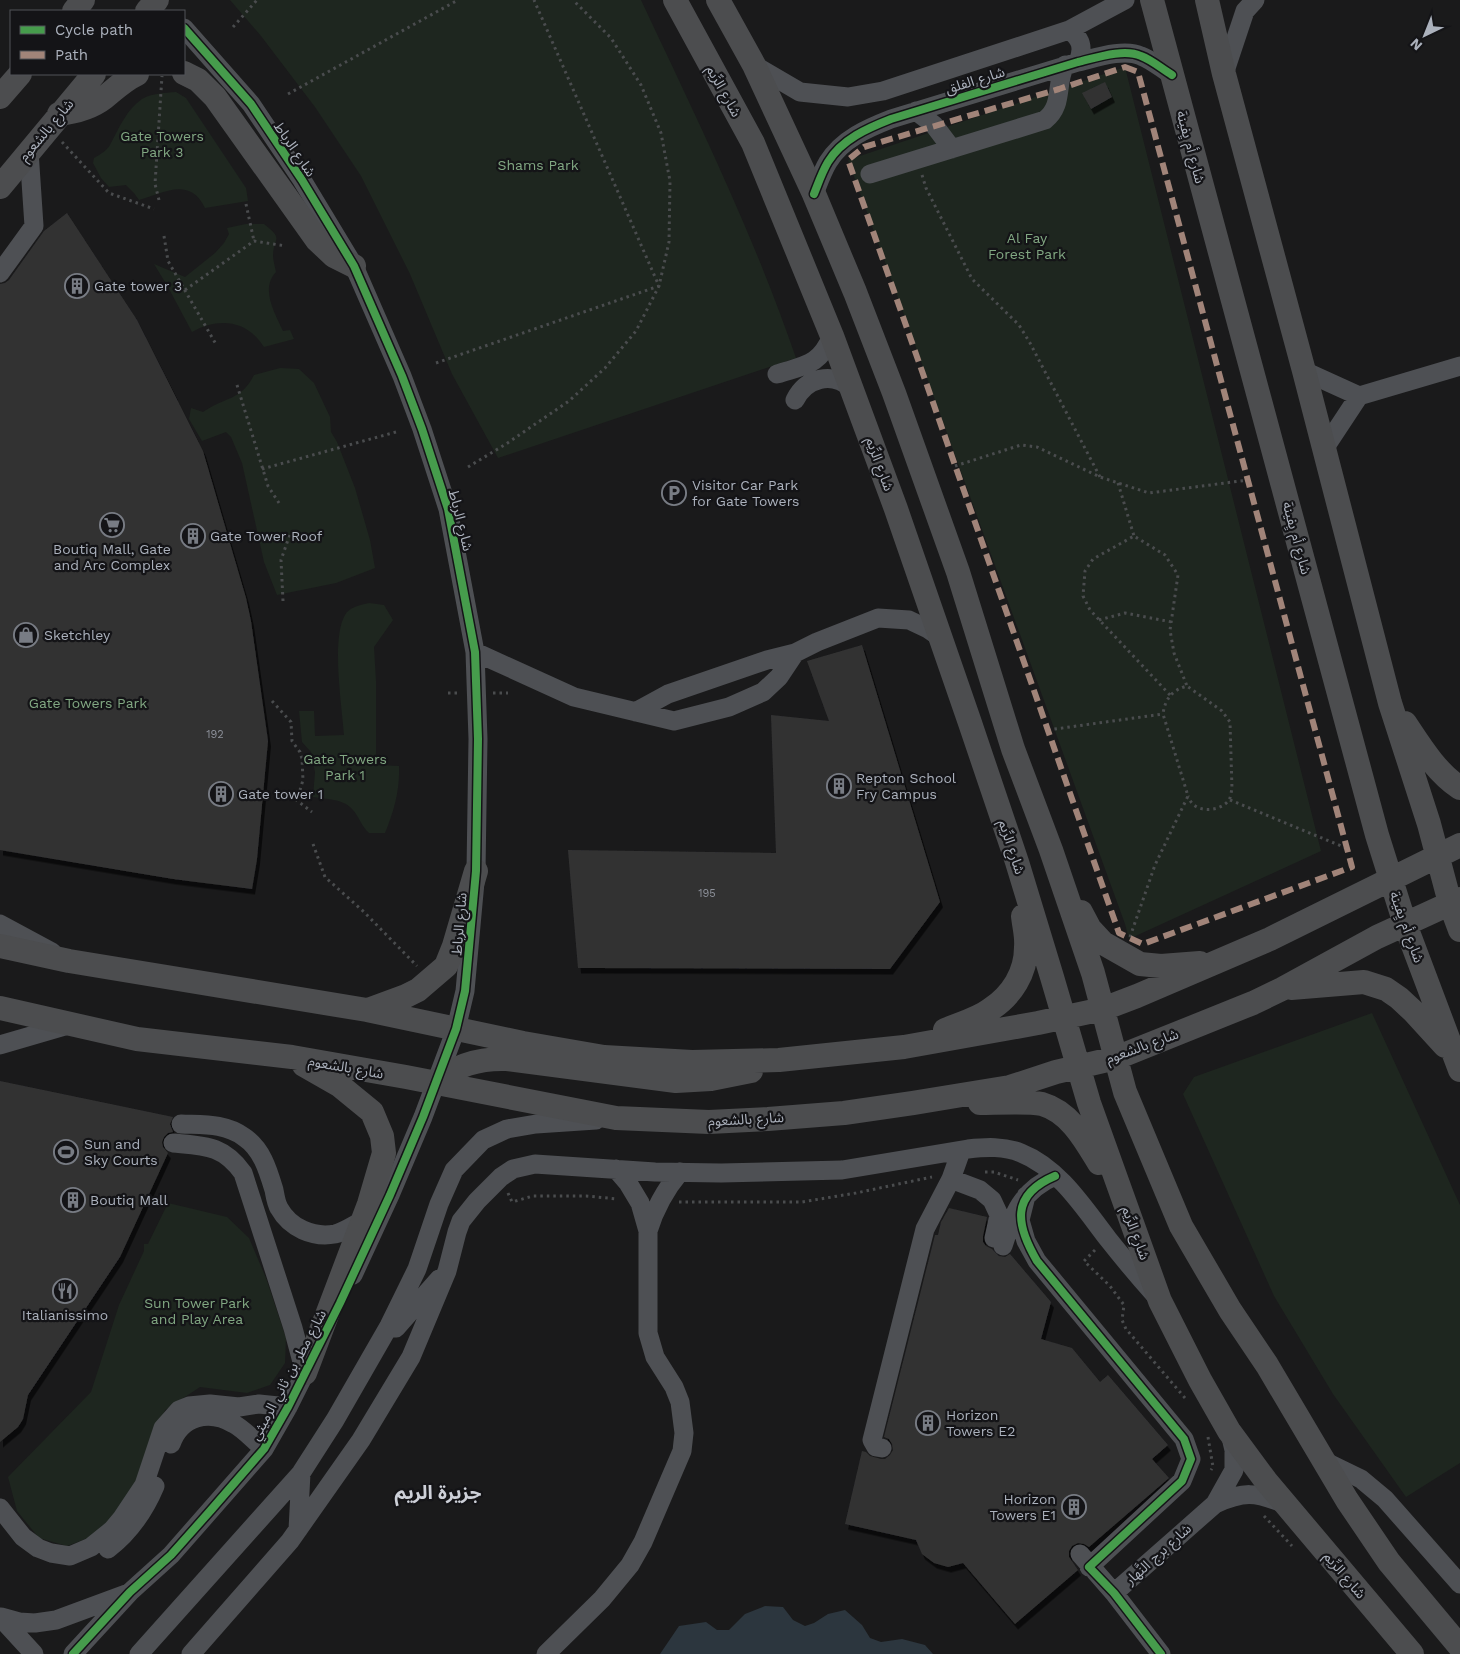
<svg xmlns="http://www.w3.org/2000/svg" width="1460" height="1654" font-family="'Work Sans','Noto Sans Arabic',sans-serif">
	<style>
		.green { fill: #1e261f }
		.water { fill: #2c363e }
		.building { fill: #323233; filter: url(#shadow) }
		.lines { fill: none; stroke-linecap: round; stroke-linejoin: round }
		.path { stroke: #4a4c4e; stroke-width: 3; stroke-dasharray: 2.5 4; stroke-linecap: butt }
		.minor { stroke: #4e5054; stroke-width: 19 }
		.major { stroke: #4c4d4f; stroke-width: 24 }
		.quiet { stroke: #a18479; stroke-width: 6; stroke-dasharray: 12 6; stroke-linecap: butt }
		.cycleway-casing { stroke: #141417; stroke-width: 11 }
		.cycleway { stroke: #469c4c; stroke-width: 8 }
		.labels { text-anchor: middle; stroke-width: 4.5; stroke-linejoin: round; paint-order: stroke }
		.number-label { font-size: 11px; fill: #8d919a }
		.street-label { font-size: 14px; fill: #abb1bc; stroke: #141417 }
		.park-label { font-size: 14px; fill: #82a883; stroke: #141417 }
		.poi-label { font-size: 14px; fill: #abb1bc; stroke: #141417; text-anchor: start }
		.district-label { font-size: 19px; font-weight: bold; fill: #cdd0d8; stroke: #141417 }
	</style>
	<defs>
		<filter id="shadow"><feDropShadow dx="3" dy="5.5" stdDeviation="0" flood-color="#0009"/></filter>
	</defs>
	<rect width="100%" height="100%" fill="#1a1a1b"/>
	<path class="green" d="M 230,0 L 641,0 C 696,117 754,235 796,358 L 498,458 L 452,374 L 410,274 L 361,176 L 315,107 L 261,36 Z
		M 1125,67 L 1321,851 L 1129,939 L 1125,924 L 848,160 Z
		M 176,92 L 186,98 L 246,188 L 248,201 L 205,208 C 190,176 163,193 139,200 L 134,193 L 126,185 L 109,187 L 101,178 L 93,163 L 94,158 C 101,154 108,150 111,143 C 119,128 127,109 142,99 C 152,93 165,93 176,92 Z
		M 246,224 L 264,224 C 284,240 274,236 273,255 C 273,260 275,267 276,272 C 260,289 275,313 283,331 L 290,330 L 294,339 L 264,347 C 247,320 219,317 192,332 L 168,287 L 154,264 L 185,277 L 215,253 L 224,243 L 229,234 L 227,228 Z
		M 280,368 L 299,369 L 314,383 L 330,417 L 331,432 L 337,442 L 355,488 L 370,540 L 375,568 L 336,583 L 277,595 L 264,562 L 242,463 L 231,437 L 226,432 L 202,441 L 189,419 L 191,408 L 203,412 C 224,397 241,401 254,375 Z
		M 369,603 L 384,605 L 393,620 L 374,647 L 376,681 L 376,765 L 399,766 C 400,790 394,811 385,833 L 369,833 C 361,826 359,816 352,809 C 344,799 325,799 313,797 L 315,772 L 311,752 L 302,742 L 299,711 L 314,711 L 315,736 L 344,735 C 342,706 331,639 345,615 C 349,607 361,605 369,603 Z
		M 1372,1013 L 1460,1205 L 1460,1463 L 1406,1497 L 1333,1394 L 1274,1296 L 1183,1094 L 1194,1077 Z
		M 168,1203 L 227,1217 L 249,1238 L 266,1278 L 286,1338 L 285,1363 L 270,1385 L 247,1393 L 200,1387 L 165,1410 L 138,1480 L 114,1516 L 91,1537 L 67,1546 L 39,1538 L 17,1511 L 8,1477 L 91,1392 L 119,1305 L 144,1251 L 144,1244 L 148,1244 Z"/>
	<path class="water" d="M 765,1606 L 783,1607 L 793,1620 L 805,1626 L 814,1623 L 828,1614 L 845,1610 L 862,1625 L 870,1638 L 881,1642 L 902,1639 L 925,1645 L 933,1654 L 660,1654 L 679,1626 L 706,1622 L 717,1630 L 729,1630 L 745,1614 Z"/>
	<path class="building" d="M 1105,82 L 1112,97 L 1091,109 L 1082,93 Z
		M 67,213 L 137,320 L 203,451 L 246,598 L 251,621 L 268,741 L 257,859 L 252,889 L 173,879 L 0,850 L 0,284 L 5,283 L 9,280 L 44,231 Z
		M 862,645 L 940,902 L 890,969 L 578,968 L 568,850 L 776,853 L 771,715 L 829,721 L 807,661 Z
		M 0,1081 L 173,1117 L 170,1124 L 173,1132 L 168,1133 L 164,1137 L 162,1142 L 163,1147 L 168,1153 L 120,1257 L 28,1395 L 23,1419 L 18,1427 L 0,1442 Z
		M 949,1208 L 987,1217 L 983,1236 L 983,1242 L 986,1246 L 992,1249 L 999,1256 L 1005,1257 L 1010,1254 L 1051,1302 L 1041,1339 L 1072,1348 L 1100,1382 L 1108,1375 L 1168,1445 L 1152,1459 L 1169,1478 L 1089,1547 L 1084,1544 L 1078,1543 L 1072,1546 L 1069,1551 L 1069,1557 L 1078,1570 L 1015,1624 L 963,1563 L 948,1567 L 934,1563 L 922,1554 L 916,1540 L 845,1524 L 862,1451 L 866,1452 L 870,1456 L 881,1459 L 885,1459 L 890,1455 L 893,1450 L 892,1444 L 889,1439 L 884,1437 L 935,1235 L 938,1235 L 941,1222 Z"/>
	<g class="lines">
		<path class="path" d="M 233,27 L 257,0
			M 288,94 L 458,0
			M 62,142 L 109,193 L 154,209
			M 922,175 L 926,188 L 972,279 L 1019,325 L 1030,343 L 1100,477
			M 159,200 L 155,184 L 162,76
			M 246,204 L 254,241
			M 164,236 L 168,261 L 217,346
			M 185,290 L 254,241 L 286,246
			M 436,363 L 659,286 L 534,0
			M 237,385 L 268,486 L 279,503
			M 955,466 L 1021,445 L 1037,447 L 1100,477 L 1149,493 L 1248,480
			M 468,467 L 506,444 L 569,401 L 605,368 L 636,331 L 659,286 L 669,242 L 670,181 L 661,133 L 641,85 L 611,38 L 573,0
			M 262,469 L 396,432
			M 1118,483 L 1134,536
			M 283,601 L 281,560 L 290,534
			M 1099,620 L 1125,613 L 1172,622
			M 448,693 L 459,693
			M 493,693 L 508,693
			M 1170,695 L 1090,610 L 1083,596 L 1085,571 L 1093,559 L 1134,536 L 1165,555 L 1178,575 L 1170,630 L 1174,653 L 1187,686
			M 272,701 L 291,722 L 292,741 L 300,752 L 302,759 L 303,780 L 300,790 L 295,799 L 312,812
			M 1048,730 L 1163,714
			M 1230,800 L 1346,848
			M 313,844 L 325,877 L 364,912 L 417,966
			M 1130,937 L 1155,865 L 1188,796 L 1163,714 C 1165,699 1172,690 1187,686 L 1222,711 L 1230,722 L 1232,789 C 1231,792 1231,797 1229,800 C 1221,811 1200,813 1192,803 C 1190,801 1189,798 1188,796
			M 985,1172 L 994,1172 L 1018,1180
			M 508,1193 L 512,1202 L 533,1196 L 586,1196 L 617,1199
			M 679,1202 L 802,1202 L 856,1193 L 932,1177
			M 1095,1250 L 1084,1261 L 1110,1286 L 1124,1305 L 1122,1320 L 1126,1329 L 1185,1398
			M 1208,1437 L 1213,1467 L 1211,1470
			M 1264,1516 L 1292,1546"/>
		<path class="minor" d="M 184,28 L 251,104 L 302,180 L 354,266 L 402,376 L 422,429 L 448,509 L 475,652 L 478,739 L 476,871 L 465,991 L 456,1029 L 423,1117 L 390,1195 L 353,1275
			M 1069,30 C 1081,38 1084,48 1078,62
			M 754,65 L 800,92 L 848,97 L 883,91 L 1069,30 L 1125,0
			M 1224,74 L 1245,11 L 1255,0
			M 916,111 L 934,125 L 952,149
			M 870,174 L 1045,120 C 1064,105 1055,84 1065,65
			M 814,194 C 818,184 822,172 828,162 C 842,139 868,128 891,119 L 1078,62 C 1095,58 1124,48 1141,56 C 1152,60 1162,69 1172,75
			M 0,273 L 34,226 L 29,151
			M 1304,371 L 1359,396 L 1460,366
			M 777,374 C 805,365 819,366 832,336
			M 795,400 C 806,378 832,371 851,388
			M 1324,449 L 1359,396
			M 475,652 L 574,697 L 674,721 L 729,707 L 763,692 L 779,677 L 795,653 L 817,642 L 878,618 L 909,620 L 928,629 L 941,638
			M 635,712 L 668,694 L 767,660 L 795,653
			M 0,924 L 52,952
			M 0,1045 L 72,1024
			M 181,1124 C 203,1125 225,1123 244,1137 C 262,1149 268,1170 274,1190 C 275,1195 276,1203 279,1208 C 290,1228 313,1238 335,1234 C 344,1232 354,1225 362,1221
			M 173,1143 C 205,1146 223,1145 243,1173 L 293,1328 L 305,1373
			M 951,1179 L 980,1190 L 992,1200 L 999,1215 L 994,1238
			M 1026,1196 L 1020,1220 L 1026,1241 L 1037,1261 L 1184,1439 L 1191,1459 L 1182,1481 L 1089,1567
			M 648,1231 C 655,1208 665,1190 680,1172
			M 1003,1246 C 1013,1214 1022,1190 1055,1176
			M 396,1328 L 439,1279
			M 171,1444 C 181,1416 209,1409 234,1424 C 245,1430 254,1441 264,1449
			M 882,1448 L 876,1447 L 872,1440 L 925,1229 L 951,1179 L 961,1151
			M 1324,1461 L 1361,1479 L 1385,1499 L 1460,1584
			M 1215,1504 C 1244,1491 1255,1492 1285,1504
			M 0,1508 L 23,1537 L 38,1548 L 51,1553 L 70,1556 L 91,1547 L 112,1530 L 122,1518 L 144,1485 L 163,1428 L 179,1410 L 189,1406 L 210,1404 L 239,1407 L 259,1404 L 288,1407
			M 298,1530 L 301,1473
			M 108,1549 C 130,1532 144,1512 155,1486
			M 1080,1554 L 1114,1593 L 1161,1654
			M 1114,1593 L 1215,1504 L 1234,1470 L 1234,1450 L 1230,1433
			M 0,1617 L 34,1654
			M 1,1617 L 19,1622 L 35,1623 L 56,1620 L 129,1593
			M 73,1654 L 130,1592 L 171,1555 L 264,1449 L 288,1407 L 311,1361
			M 139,1654 L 301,1473 L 335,1420 L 389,1326 L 417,1269 L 439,1204 L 454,1170 L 483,1140 L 507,1129 L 536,1124 L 596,1120
			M 191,1654 L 290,1541 L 361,1440 L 411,1357 L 447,1271 L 457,1232 L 461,1221 L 477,1201 L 501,1177 L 513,1169 L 535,1164 L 655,1172 L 721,1173 L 842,1170 L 968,1149 C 986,1147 1004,1146 1021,1153 C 1059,1168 1084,1208 1108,1239 C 1123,1258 1139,1277 1155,1295
			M 546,1654 L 602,1599 L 630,1565 L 643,1542 L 682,1451 L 684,1433 L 680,1402 L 674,1387 L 655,1357 L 648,1333 L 648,1231 L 640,1203 L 628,1183 L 616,1169"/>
		<path class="major" d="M 675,0 L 753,143 L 832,336 L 896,509 L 969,720 L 1017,862 L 1052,977 L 1089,1103 L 1160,1301 L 1200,1380 L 1229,1431 L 1266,1481 L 1412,1654
			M 718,0 L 754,65 L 814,194 L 855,292 L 894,393 L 958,572 L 1013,749 L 1051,850 L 1093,973 L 1125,1092 L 1181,1226 L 1230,1310 L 1267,1365 L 1347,1500 L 1389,1562 L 1460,1647
			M 1152,0 L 1377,835 L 1405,924 L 1460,1070
			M 1207,0 L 1224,74 L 1304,371 L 1390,703 L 1429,824 L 1450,903 L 1460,930
			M 74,11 L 83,0
			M 147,11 L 157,0
			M 184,73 L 198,80 L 215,97 L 317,240 L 334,256 L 354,266
			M 0,97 L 20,74
			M 59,114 C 76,112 91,108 104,98 C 115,89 124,80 137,74
			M 0,187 L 94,74
			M 1405,723 C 1421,747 1436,772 1460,788
			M 1081,912 L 1090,929 L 1103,943 L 1140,964 L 1161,966 L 1200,963
			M 0,946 L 69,961 L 367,1010 L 523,1043 L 604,1057 L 692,1062 L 779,1060 L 904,1047 L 1038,1023 L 1103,1009 L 1137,996 L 1270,939 L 1460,845
			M 1291,988 L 1364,982 L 1386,989 L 1399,998 L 1413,1011 L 1445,1046
			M 0,1008 L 137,1039 L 292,1057 L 406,1077 L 616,1118 L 709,1122 L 768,1119 L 844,1113 L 913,1103 L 1010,1087 L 1056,1072 L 1116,1058 L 1253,1003 L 1282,989 L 1377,937 L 1460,899
			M 368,1010 L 406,996 L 418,990 L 446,966 L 454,946 L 476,871
			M 945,1030 C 959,1024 978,1019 991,1009 C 1012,995 1026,973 1026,947 C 1027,937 1024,926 1023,916
			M 304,1065 L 339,1085 L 372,1112 L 382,1136 L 384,1153 L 369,1204 L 305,1373
			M 434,1083 C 456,1065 479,1058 507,1059 L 676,1081 L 711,1079 L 751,1071
			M 980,1103 C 995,1103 1028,1101 1042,1104 C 1070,1112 1085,1140 1099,1163"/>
		<path class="quiet" d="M 1125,67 L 1138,72 L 1352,867 L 1143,944 L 1119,933 L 848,160 L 864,147 L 1059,89 Z"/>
		<defs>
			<path id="cycleway" d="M 814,194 C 818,184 822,172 828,162 C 842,139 868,128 891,119 L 1078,62 C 1095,58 1124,48 1141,56 C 1152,60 1162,69 1172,75
				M 1055,1176 C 1010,1195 1016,1225 1037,1261 L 1184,1439 L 1191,1459 L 1182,1481 L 1089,1567 L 1114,1593 L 1161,1654
				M 73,1654 L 130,1592 L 171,1555 L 211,1510 L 264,1449 L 288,1407 L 340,1303 L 390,1195 L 423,1117 L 456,1029 L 465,991 L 476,871 L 478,739 L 475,652 L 448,509 L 422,429 L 402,376 L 354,266 L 302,180 L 251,104 L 184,28"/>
		</defs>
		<use href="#cycleway" class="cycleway-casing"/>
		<use href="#cycleway" class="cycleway"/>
	</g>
	<defs>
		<symbol id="building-ring" viewBox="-11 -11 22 22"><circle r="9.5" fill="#141417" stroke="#787c84" stroke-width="1.5"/><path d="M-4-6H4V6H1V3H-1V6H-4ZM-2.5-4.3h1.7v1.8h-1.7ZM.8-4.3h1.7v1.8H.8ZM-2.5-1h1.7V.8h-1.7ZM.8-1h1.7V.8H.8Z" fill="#787c84"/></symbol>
		<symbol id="parking-ring" viewBox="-11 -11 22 22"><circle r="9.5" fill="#141417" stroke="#787c84" stroke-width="1.5"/><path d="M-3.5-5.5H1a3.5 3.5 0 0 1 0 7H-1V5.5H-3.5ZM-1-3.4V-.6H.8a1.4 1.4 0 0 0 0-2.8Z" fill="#787c84"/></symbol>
		<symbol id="supermarket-ring" viewBox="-11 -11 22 22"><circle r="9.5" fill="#141417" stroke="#787c84" stroke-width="1.5"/><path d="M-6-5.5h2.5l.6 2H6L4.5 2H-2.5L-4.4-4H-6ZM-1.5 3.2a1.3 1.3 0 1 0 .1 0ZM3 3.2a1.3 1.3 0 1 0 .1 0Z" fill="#787c84"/></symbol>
		<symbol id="shop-ring" viewBox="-11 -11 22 22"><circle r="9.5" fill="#141417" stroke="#787c84" stroke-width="1.5"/><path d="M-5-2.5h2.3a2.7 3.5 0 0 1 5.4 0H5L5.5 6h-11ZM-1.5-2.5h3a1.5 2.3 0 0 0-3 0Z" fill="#787c84"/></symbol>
		<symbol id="stadium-ring" viewBox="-11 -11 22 22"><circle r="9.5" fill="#141417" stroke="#787c84" stroke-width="1.5"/><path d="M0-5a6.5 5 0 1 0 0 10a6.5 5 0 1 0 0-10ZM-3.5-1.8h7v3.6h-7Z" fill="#787c84"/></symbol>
		<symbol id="restaurant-ring" viewBox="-11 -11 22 22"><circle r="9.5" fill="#141417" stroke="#787c84" stroke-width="1.5"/><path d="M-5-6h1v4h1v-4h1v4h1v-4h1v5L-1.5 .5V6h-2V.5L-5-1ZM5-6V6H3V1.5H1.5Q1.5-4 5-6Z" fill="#787c84"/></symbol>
	</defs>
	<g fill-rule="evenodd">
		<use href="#building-ring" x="63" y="272" width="28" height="28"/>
		<use href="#parking-ring" x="660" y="479" width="28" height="28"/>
		<use href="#supermarket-ring" x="98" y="511" width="28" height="28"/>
		<use href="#building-ring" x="179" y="522" width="28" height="28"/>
		<use href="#shop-ring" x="12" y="621" width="28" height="28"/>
		<use href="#building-ring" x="825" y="772" width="28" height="28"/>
		<use href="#building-ring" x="207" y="780" width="28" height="28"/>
		<use href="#stadium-ring" x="52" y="1138" width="28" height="28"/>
		<use href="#building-ring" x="59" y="1186" width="28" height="28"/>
		<use href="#restaurant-ring" x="51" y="1277" width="28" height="28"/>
		<use href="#building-ring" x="914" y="1409" width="28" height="28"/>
		<use href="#building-ring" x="1060" y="1493" width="28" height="28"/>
	</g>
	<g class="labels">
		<g class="number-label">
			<text x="215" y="738">192</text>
			<text x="707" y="897">195</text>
		</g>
		<g class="street-label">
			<text transform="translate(975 80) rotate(-17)" y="5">شارع الفلق</text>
			<text transform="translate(724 91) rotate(61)" y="5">شارع الرِّيم</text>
			<text transform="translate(46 130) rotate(-50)" y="5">شارع بالشعوم</text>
			<text transform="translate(1191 147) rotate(75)" y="5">شارع أم يِفينة</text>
			<text transform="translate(295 149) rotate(56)" y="5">شارع الرباط</text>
			<text transform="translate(880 464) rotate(70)" y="5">شارع الرِّيم</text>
			<text transform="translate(461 520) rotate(76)" y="5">شارع الرباط</text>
			<text transform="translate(1297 538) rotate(75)" y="5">شارع أم يِفينة</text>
			<text transform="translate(1012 847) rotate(72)" y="5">شارع الرِّيم</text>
			<text transform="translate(459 924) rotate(-85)" y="5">شارع الرباط</text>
			<text transform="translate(1407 927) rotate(70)" y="5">شارع أم يِفينة</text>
			<text transform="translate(1142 1046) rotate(-20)" y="5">شارع بالشعوم</text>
			<text transform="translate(346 1067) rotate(10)" y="5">شارع بالشعوم</text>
			<text transform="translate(746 1119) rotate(-3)" y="5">شارع بالشعوم</text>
			<text transform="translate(1136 1233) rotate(70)" y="5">شارع الرِّيم</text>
			<text transform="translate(288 1375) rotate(-62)" y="5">شارع مطر بن ثاني الرميثي</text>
			<text transform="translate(1158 1554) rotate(-42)" y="5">شارع برج النَّهار</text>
			<text transform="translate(1345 1575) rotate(50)" y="5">شارع الرِّيم</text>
		</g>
		<g class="park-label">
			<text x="162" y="141">Gate Towers<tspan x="162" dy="16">Park 3</tspan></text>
			<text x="538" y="170">Shams Park</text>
			<text x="1027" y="243">Al Fay<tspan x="1027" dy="16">Forest Park</tspan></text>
			<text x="88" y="708">Gate Towers Park</text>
			<text x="345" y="764">Gate Towers<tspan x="345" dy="16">Park 1</tspan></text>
			<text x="197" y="1308">Sun Tower Park<tspan x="197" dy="16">and Play Area</tspan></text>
		</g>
		<g class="poi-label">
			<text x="94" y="291">Gate tower 3</text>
			<text x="692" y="490">Visitor Car Park<tspan x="692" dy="16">for Gate Towers</tspan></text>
			<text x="210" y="541">Gate Tower Roof</text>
			<text x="112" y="554" text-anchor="middle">Boutiq Mall, Gate<tspan x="112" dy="16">and Arc Complex</tspan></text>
			<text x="44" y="640">Sketchley</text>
			<text x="856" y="783">Repton School<tspan x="856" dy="16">Fry Campus</tspan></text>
			<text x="238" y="799">Gate tower 1</text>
			<text x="84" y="1149">Sun and<tspan x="84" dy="16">Sky Courts</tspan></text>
			<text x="90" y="1205">Boutiq Mall</text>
			<text x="65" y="1320" text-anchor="middle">Italianissimo</text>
			<text x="946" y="1420">Horizon<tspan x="946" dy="16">Towers E2</tspan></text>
			<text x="1056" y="1504" text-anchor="end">Horizon<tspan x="1056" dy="16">Towers E1</tspan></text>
		</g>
		<g class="district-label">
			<text x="438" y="1499">جزيرة الريم</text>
		</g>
	</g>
	<rect x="10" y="10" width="175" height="65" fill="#141417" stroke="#505359"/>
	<rect x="20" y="26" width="25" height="8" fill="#469c4c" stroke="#505359"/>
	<text x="55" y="35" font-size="15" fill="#abb1bc">Cycle path</text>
	<rect x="20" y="51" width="25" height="8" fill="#a18479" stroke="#505359"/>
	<text x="55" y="60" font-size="15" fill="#abb1bc">Path</text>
	<g transform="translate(1425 35) rotate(223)" stroke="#141417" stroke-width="4" paint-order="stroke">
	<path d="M0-4L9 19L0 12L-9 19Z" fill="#abb1bc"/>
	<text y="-8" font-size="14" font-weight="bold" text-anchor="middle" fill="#abb1bc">N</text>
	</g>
</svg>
